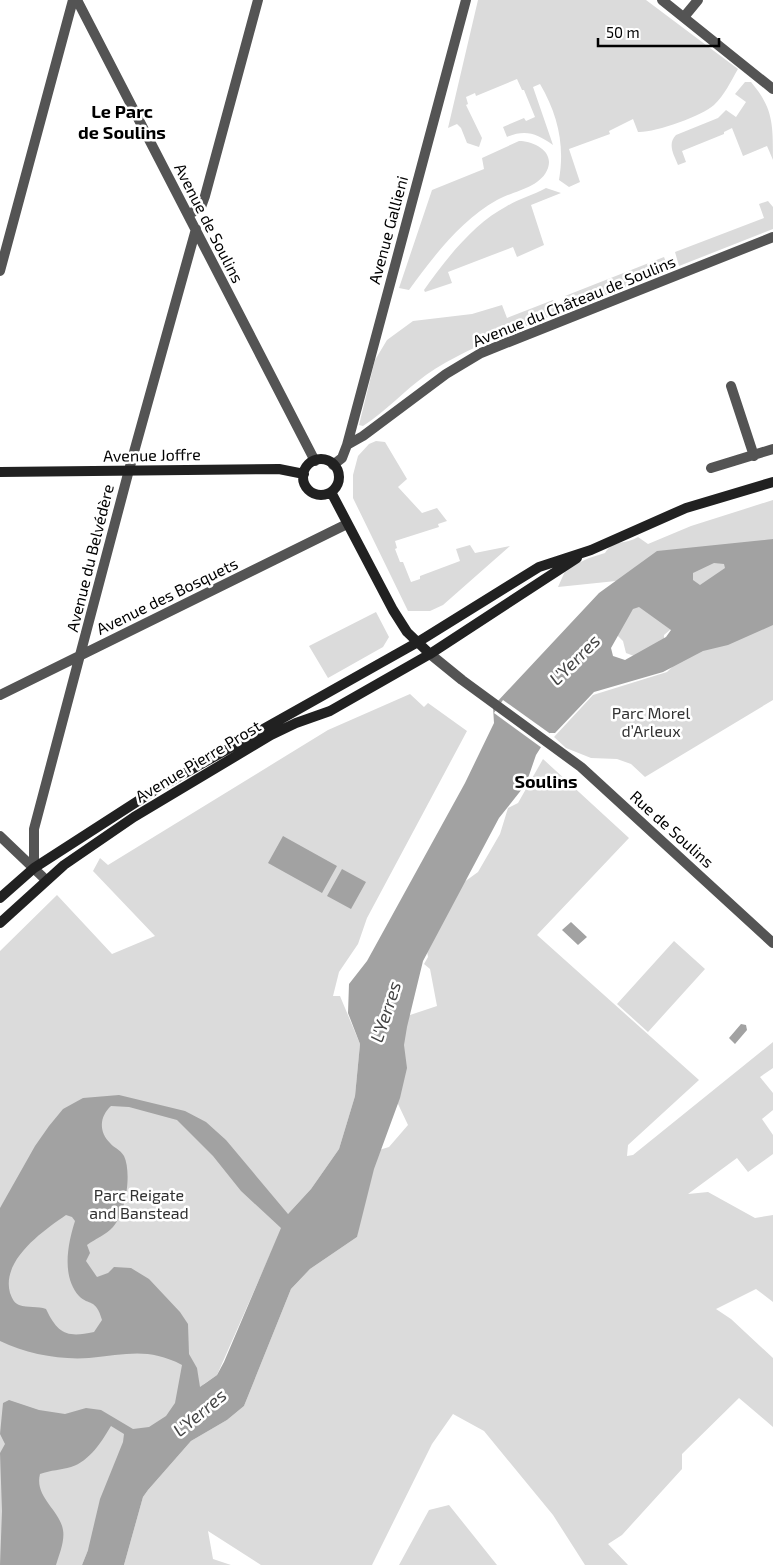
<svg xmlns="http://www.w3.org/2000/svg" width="773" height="1565" font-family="'Exo 2',sans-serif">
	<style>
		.green { fill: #dbdbdb }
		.water { fill: #a2a2a2; fill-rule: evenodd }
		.pier { fill: #fff }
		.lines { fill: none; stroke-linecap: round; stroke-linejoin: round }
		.street { stroke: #545454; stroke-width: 10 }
		.secondary { stroke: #212121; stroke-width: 10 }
		.labels { text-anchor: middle; stroke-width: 5; stroke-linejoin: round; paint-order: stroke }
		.street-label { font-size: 16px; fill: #000; stroke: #fff }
		.park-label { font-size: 16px; fill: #323232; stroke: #fff }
		.neighbourhood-label { font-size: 18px; font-weight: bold; fill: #000; stroke: #fff }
		.water-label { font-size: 18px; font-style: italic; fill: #434343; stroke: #fff }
	</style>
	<rect width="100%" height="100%" fill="#fff"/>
	<path class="green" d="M 478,0 L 646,0 L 738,69 C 731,81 724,96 714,105 C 702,116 654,133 638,132 L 633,119 L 609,131 L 610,134 L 569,149 L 580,182 L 569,187 L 559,180 C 565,145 558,115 540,84 L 533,87 L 553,145 C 537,134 526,129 507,137 L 503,127 L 524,118 L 526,121 L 535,117 L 524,90 L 522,90 L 517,79 L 476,96 L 475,93 L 466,97 L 468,104 L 466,105 L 482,138 L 479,147 L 467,143 L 461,128 L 457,124 L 448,128 Z
		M 745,82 L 751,82 C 773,108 773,123 773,160 L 767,146 L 743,156 L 732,128 L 724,132 L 724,134 L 682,151 L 686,162 L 678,165 C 674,155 667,144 676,135 L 718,118 L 726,110 L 736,117 L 746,102 L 735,94 Z
		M 519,141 C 532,141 554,150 548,168 C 541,188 513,191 497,200 C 461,220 433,257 409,290 L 399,288 L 432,190 L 484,169 L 482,158 Z
		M 546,188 L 561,193 L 531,205 L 544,245 L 517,257 L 513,247 L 448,272 L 452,283 L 425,292 L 424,290 C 446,259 473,224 507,206 C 519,199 533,195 546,188 Z
		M 768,201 L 773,207 L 773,229 L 679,266 L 675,252 L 764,218 L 759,204 Z
		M 664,257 L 669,270 L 572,309 L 568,305 L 565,296 Z
		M 553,300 L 558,310 L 556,314 C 513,332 465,348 426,375 C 404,391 386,411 363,426 L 359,425 L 375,360 L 387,340 L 413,321 L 472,314 L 502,305 L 507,318 Z
		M 376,441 L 385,442 L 407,479 L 398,487 L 422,513 L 437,508 L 447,521 L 438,524 L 439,527 L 395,541 L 397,548 L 395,549 L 400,562 L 403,562 L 411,582 L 420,579 L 420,576 L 460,561 L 456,549 L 470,545 L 475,553 L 510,546 L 443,605 L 430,611 L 408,611 L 353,498 L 353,475 L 358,456 L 369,444 Z
		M 773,500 L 773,539 L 616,581 L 558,587 L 566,569 L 589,558 L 605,553 C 614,539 625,545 638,537 L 648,544 L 691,526 Z
		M 706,559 L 735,563 L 699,587 L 687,585 L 689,570 Z
		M 631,596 L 671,629 L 664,635 L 664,640 L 634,656 L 626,653 L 623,641 L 616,634 Z
		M 773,597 L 773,700 L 645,777 L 631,764 L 617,759 L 591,758 L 566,748 L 554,737 L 593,695 L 667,672 L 694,645 Z
		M 376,612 L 389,637 L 383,647 L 328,678 L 309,646 Z
		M 410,694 L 424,707 L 428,703 L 467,731 L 367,918 L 358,944 L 339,972 L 333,996 L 340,996 L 360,1044 L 355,1096 L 339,1149 L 311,1189 L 288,1214 L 217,1375 L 204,1384 L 88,1550 L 82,1565 L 0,1565 L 0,951 L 57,895 L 112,954 L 155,936 L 93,871 L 100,858 L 108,865 L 328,730 Z
		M 543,759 L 629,838 L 537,935 L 699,1080 L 628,1145 L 627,1156 L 633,1155 L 773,1042 L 773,1068 L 760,1077 L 773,1093 L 773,1110 L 762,1119 L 773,1135 L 773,1154 L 748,1172 L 737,1158 L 688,1194 L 708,1192 L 755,1218 L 773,1215 L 773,1302 L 756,1289 L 716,1309 L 731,1319 L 773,1358 L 773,1427 L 739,1398 L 682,1454 L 682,1469 L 622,1535 L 608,1544 L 628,1565 L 585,1565 L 553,1515 L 484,1431 L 453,1414 L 432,1444 L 372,1565 L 261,1565 L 208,1531 L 213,1559 L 231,1565 L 124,1565 L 143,1497 L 148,1490 L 191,1441 L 227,1420 L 244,1406 L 291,1289 L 310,1269 L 357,1237 L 366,1154 L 389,1147 L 408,1125 L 389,1085 L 401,1018 L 437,1006 L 430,969 L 424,964 L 428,957 L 423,928 L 438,901 L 478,872 L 500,834 L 508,808 L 518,803 Z
		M 674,941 L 705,969 L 648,1032 L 617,1004 Z
		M 449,1505 L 497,1565 L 399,1565 L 429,1510 Z"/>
	<path class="water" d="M 773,539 L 773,625 L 728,645 L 703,651 L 663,672 L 594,692 L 555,733 L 550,733 L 536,755 L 526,784 L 499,818 L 423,961 L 407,1027 L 404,1045 L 407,1068 L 400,1098 L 374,1169 L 357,1237 L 310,1269 L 291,1289 L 244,1406 L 227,1420 L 191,1441 L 148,1490 L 143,1497 L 124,1565 L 82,1565 L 88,1550 L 100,1499 L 123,1442 L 124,1434 L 111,1426 C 102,1441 90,1461 71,1467 C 61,1470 51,1470 40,1474 C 34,1497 60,1510 63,1530 C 65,1541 59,1555 56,1565 L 0,1565 L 2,1511 L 0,1453 L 5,1444 L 0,1434 L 3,1403 L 9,1400 L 39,1410 L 65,1414 L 86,1408 L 101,1410 L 133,1429 L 149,1427 L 166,1416 L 175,1403 L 182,1365 C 147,1347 126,1355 89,1358 C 59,1360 27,1354 0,1341 L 0,1208 L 35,1146 L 49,1126 L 63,1109 L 83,1098 L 119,1095 L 185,1111 L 206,1122 L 226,1140 L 288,1214 L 311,1189 L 339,1149 L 355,1096 L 360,1044 L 348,1013 L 349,984 L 367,961 L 465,783 L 494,723 L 493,707 L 496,703 L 599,593 L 657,551 ZM 714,563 L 724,564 L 725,568 L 700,585 L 693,580 L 693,573 ZM 639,607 L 671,630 L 666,637 L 625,660 L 613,656 L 611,648 L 633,609 ZM 111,1106 L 129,1107 L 177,1120 L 213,1156 L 241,1191 L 281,1228 L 224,1362 L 217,1375 L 200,1387 L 197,1368 L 189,1354 L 188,1324 L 180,1312 L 149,1279 L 131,1268 L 114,1267 L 108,1273 L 97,1277 L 86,1261 L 90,1253 L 87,1245 C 95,1239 107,1234 113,1227 C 126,1213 132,1173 124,1156 C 120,1149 114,1148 110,1143 C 98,1131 100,1116 111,1106 ZM 66,1215 L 72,1217 L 75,1221 C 68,1243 61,1276 79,1296 C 89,1306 96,1298 102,1320 L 94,1332 C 67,1338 58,1334 46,1309 C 38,1306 28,1308 19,1305 C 14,1303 12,1298 10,1293 C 1,1260 43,1231 66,1215 Z
		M 283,836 L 337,866 L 322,893 L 268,863 Z
		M 342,869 L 366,882 L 351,909 L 327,896 Z
		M 571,922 L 587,937 L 578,945 L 562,930 Z
		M 741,1024 L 746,1025 L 747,1030 L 735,1044 L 729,1038 Z"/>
	<path class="pier" d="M 503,700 L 552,735 L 542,748 L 494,713 Z"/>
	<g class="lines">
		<path class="street" d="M 77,0 L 315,461
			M 662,0 L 773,89
			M 684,17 L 698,0
			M 188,215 L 201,207 L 205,196 L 258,0
			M 0,271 L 73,0
			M 731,386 L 754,456
			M 347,445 L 363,436 L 446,374 L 481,353 L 773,237
			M 333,465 L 342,458 L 347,445 L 466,0
			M 711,468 L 773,449
			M 430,654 L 462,680 L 581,767 L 773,943
			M 0,695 L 347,524
			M 0,836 L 46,880
			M 34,868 L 34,829 L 129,470 L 196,229"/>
		<path class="secondary" d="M303 477a18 18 0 1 1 36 0a18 18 0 1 1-36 0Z
			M 0,472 L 279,469 L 304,474
			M 331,492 L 393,610 L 407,632 L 430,654
			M 0,898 L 34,868 L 155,790 L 418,642 L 539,567 L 591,550 L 686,508 L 773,482
			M 0,923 L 64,865 L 134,817 L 271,735 L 296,723 L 330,711 L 430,654 L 577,558"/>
	</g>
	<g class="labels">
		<g class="street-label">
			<text transform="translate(209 223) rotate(63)" y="6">Avenue de Soulins</text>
			<text transform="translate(388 230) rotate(-75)" y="6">Avenue Gallieni</text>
			<text transform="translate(574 301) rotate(-22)" y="6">Avenue du Château de Soulins</text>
			<text transform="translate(152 455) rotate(-1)" y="6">Avenue Joffre</text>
			<text transform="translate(90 558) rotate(-76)" y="6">Avenue du Belvédère</text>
			<text transform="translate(167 596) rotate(-26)" y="6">Avenue des Bosquets</text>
			<text transform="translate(198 761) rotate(-31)" y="6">Avenue Pierre Prost</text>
			<text transform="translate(672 829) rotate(42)" y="6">Rue de Soulins</text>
		</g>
		<g class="park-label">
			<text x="651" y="719">Parc Morel<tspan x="651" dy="18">d’Arleux</tspan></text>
			<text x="139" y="1201">Parc Reigate<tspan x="139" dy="18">and Banstead</tspan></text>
		</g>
		<g class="neighbourhood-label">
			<text x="122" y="118">Le Parc<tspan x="122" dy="21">de Soulins</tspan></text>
			<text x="546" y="788">Soulins</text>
		</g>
		<g class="water-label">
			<text transform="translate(575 660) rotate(-45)" y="6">L'Yerres</text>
			<text transform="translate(386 1012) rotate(-72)" y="6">L'Yerres</text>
			<text transform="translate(200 1413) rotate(-40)" y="6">L'Yerres</text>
		</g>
	</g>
	<path d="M598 38v8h121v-8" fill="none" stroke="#000000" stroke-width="2.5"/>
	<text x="606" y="38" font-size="15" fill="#000000" stroke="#ffffff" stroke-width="4" paint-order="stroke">50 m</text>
</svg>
